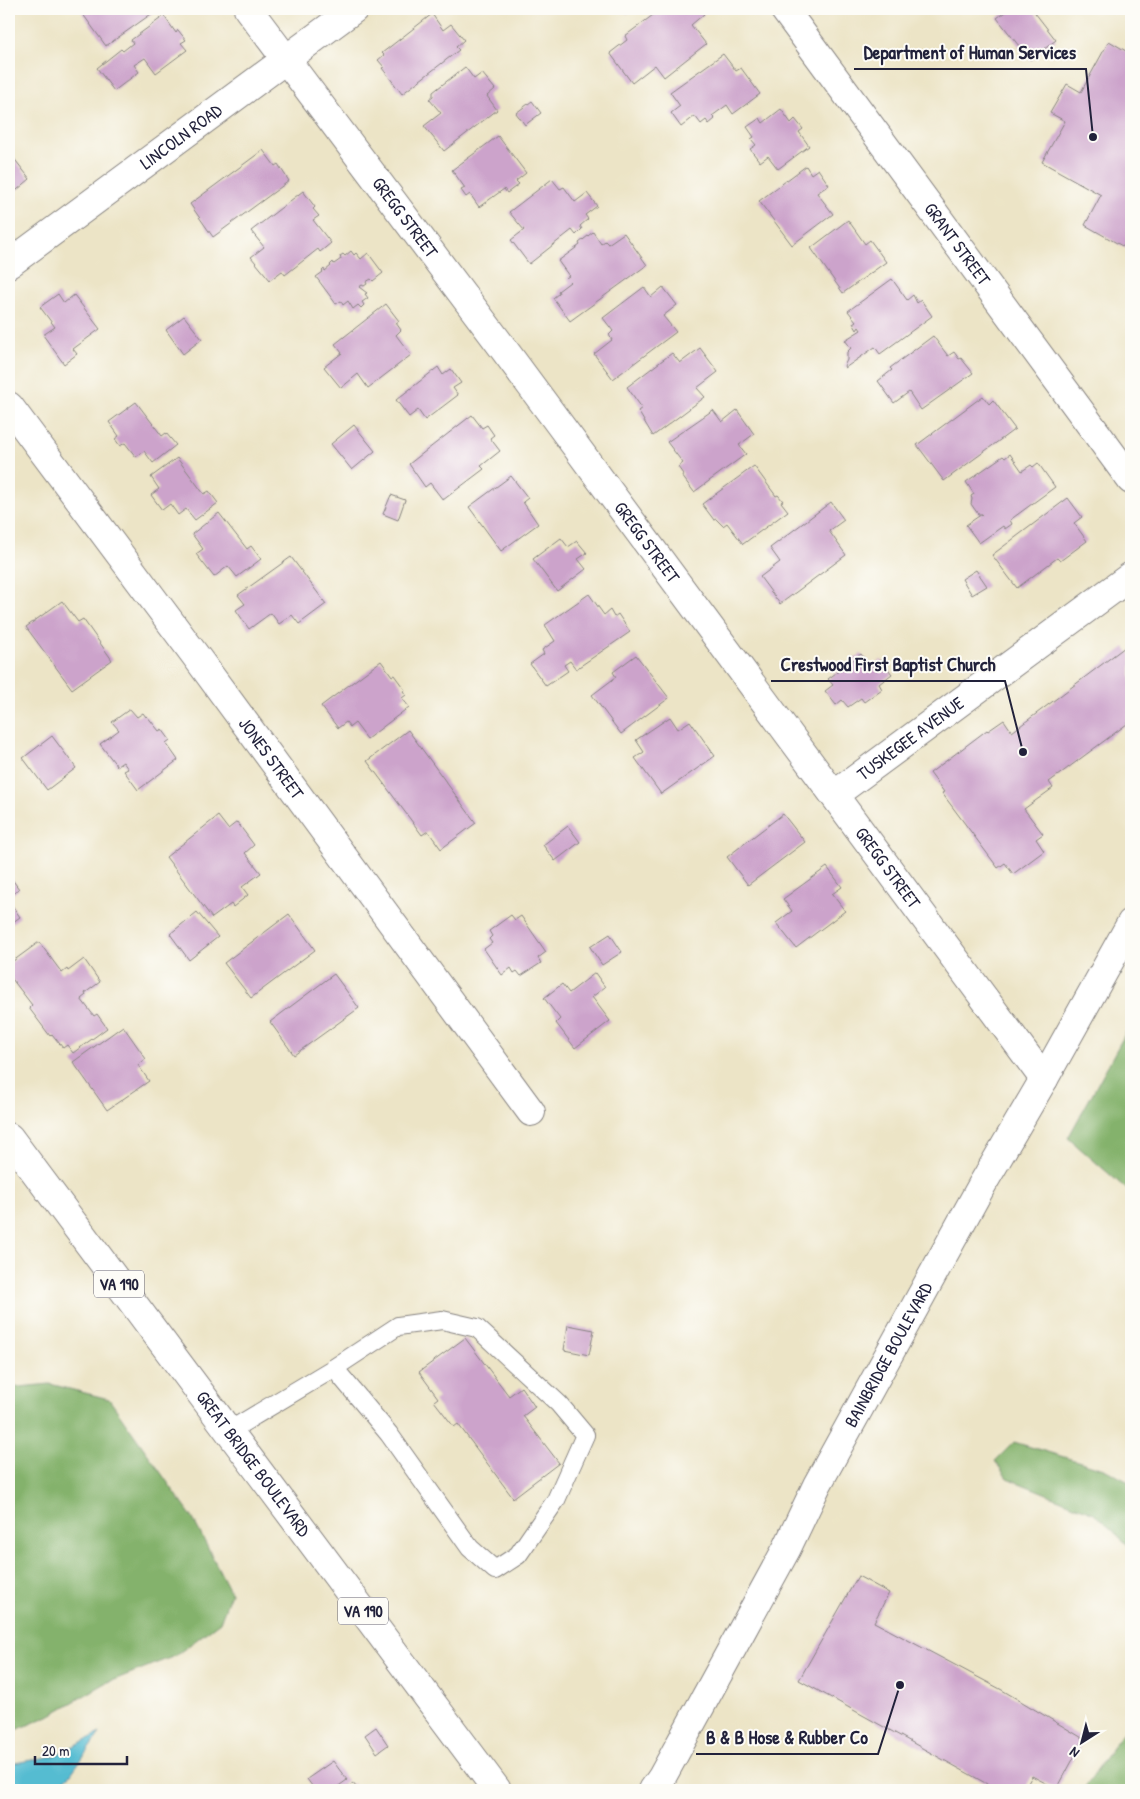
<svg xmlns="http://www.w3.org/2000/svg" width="1140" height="1799" font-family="'Patrick Hand',sans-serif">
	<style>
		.forest { fill: #84b26c; stroke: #536a54 }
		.water { fill: #54bcd1; stroke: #3b6f86 }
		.building { fill: #cca3cb }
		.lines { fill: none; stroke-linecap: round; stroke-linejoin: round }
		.lane-casing { stroke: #878380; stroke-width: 20 }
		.street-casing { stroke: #878380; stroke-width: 30 }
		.secondary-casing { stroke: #878380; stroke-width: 30 }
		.primary-casing { stroke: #878380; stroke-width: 30 }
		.lane { stroke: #fff; stroke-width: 18 }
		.street { stroke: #fff; stroke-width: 28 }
		.secondary { stroke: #fff; stroke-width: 28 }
		.primary { stroke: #fff; stroke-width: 28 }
		.labels { text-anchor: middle; stroke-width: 4; stroke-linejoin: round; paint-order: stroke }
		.shield { fill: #fdfcf7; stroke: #646373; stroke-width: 1 }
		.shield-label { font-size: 16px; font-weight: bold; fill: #22223b }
		.street-label { font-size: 18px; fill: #22223b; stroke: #fdfcf7 }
		.leader { fill: none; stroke: #22223b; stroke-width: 2 }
		.callout-dot { fill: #22223b; stroke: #fdfcf7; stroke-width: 2 }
		.callout-label { font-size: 19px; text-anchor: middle; font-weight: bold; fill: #22223b; stroke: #fdfcf7; stroke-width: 4; stroke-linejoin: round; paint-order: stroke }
	</style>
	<rect width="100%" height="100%" fill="#fdfcf7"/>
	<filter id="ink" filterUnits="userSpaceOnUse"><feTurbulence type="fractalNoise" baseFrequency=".02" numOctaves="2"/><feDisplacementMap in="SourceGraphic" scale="10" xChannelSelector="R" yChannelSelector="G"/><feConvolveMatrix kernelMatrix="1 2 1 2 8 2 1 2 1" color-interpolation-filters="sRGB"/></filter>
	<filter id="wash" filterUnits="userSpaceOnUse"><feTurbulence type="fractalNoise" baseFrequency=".0096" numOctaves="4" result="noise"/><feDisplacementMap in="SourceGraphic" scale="20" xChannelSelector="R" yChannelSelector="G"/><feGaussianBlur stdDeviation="1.12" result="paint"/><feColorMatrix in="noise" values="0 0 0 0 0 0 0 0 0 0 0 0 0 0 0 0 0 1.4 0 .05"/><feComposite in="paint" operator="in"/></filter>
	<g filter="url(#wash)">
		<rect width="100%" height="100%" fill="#ece4c6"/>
		<path class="forest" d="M 1131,1023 L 1131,1193 L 1068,1138 Z
			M 50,1384 L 109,1399 L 192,1517 L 231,1593 L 220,1622 L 175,1656 L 106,1683 L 49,1716 L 9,1733 L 9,1388 Z
			M 1014,1442 L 1104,1469 L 1131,1483 L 1131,1548 L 1094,1513 L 1007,1478 L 995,1461 Z
			M 1131,1723 L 1131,1790 L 1083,1790 L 1116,1742 Z"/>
		<path class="water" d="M 100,1733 L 70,1775 L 53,1790 L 9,1790 L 9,1764 L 54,1756 Z"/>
		<g id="blocks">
			<path class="building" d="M 88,9 L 152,9 L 154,12 L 106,46 L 82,13 Z
				M 624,9 L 634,9 L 627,14 Z
				M 661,9 L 699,9 L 704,14 L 691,25 L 706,44 L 664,77 L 655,65 L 632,83 L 610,53 L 627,40 L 625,36 Z
				M 1009,9 L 1032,9 L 1056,40 L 1030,60 L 997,18 Z
				M 432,14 L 443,30 L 451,24 L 464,40 L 456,47 L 459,50 L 402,94 L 382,68 L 384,67 L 378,60 L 384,55 L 382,53 Z
				M 164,16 L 176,33 L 178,30 L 186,40 L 181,43 L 187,50 L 156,73 L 145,58 L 134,65 L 139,72 L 114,91 L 97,68 L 121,49 L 123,51 L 133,43 L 131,40 Z
				M 1109,41 L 1131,54 L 1131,251 L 1085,225 L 1101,195 L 1042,162 L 1065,121 L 1050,113 L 1067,84 L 1081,92 Z
				M 723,54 L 736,71 L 741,68 L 760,94 L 733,114 L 727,105 L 712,116 L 715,119 L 709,124 L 706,120 L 701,124 L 695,116 L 681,127 L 671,113 L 680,106 L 670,92 Z
				M 465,67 L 474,79 L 482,73 L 495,89 L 487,96 L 497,110 L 444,151 L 424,126 L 441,113 L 429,99 L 433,96 L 433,92 Z
				M 532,101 L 541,113 L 525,125 L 516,113 Z
				M 781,109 L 791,123 L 795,119 L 803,129 L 799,132 L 809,146 L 778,169 L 768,156 L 760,162 L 750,149 L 756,145 L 751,139 L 754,137 L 747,127 L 760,118 L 763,123 Z
				M 498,136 L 526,173 L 516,181 L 519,184 L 507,193 L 504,189 L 479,207 L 470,194 L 466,197 L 461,190 L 465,188 L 452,170 Z
				M 263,150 L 275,166 L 278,164 L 289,181 L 213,237 L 190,204 Z
				M 9,152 L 30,179 L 11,195 L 9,192 Z
				M 806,166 L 811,174 L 818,169 L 829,185 L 817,193 L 833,214 L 792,245 L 759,201 Z
				M 552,179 L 560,189 L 564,187 L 575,202 L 587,193 L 597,206 L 585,215 L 588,219 L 580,226 L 582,229 L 576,235 L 572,230 L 529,264 L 511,240 L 524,230 L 509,212 Z
				M 303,191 L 315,207 L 313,209 L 319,216 L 313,220 L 331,243 L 320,252 L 318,249 L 285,275 L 282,271 L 270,280 L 251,257 L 264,247 L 251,231 Z
				M 848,220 L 865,244 L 870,240 L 886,262 L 843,293 L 811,248 Z
				M 593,232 L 601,244 L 605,241 L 608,244 L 624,233 L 647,265 L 570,321 L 553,298 L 559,293 L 558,291 L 570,282 L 566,278 L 569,276 L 558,261 L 580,245 L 579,243 Z
				M 351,251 L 354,255 L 356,253 L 361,259 L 368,253 L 383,273 L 373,281 L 371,279 L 366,282 L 367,284 L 364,286 L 362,285 L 359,287 L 367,293 L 365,294 L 368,298 L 362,302 L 364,305 L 361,308 L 358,305 L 353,309 L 348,301 L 343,305 L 341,301 L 336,304 L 316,277 L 323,272 L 322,271 L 324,269 L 325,271 L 331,266 L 330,265 L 333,262 L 334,264 L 341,259 L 340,256 L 343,254 L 345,256 Z
				M 892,279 L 907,300 L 913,295 L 917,303 L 921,300 L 932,316 L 880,354 L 875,347 L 845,368 L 844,366 L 847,360 L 847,352 L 851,348 L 845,340 L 861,330 L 859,327 L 857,330 L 853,323 L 856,321 L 848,311 Z
				M 644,287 L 651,297 L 663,287 L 677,305 L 663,316 L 676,332 L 613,379 L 594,354 L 612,340 L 609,335 L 613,331 L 603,318 Z
				M 58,294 L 64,303 L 74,295 L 100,329 L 73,349 L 77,354 L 64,364 L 43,335 L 55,327 L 40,307 Z
				M 386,304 L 399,321 L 396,323 L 401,330 L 396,335 L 411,355 L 368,388 L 358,374 L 341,388 L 324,367 L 342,353 L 335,344 Z
				M 184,316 L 202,339 L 183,354 L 166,330 Z
				M 933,336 L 948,356 L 954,352 L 959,359 L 961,358 L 973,373 L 921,410 L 909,392 L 894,403 L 878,381 L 892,370 L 890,368 Z
				M 700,348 L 718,372 L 697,388 L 705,397 L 653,436 L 638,411 L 642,408 L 627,387 L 672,353 L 680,363 Z
				M 438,367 L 443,375 L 451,369 L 461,383 L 453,388 L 458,395 L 425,420 L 418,410 L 409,417 L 396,400 Z
				M 983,396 L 989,404 L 993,400 L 1015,429 L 944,481 L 917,445 Z
				M 136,402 L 162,436 L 166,433 L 176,445 L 153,463 L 144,451 L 136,457 L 125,443 L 120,446 L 115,439 L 119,436 L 109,422 Z
				M 713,410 L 722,422 L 737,410 L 754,434 L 739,445 L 746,454 L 694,492 L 682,476 L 683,474 L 678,467 L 683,463 L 667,442 Z
				M 472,415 L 482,428 L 487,425 L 494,435 L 490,438 L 500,451 L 481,466 L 484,469 L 443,500 L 430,483 L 425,487 L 409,464 Z
				M 354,425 L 375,451 L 352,470 L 331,444 Z
				M 1010,454 L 1022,471 L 1031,465 L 1033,467 L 1038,463 L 1055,487 L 1010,520 L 1012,524 L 1005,529 L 1003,526 L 979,543 L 966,525 L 982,514 L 978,514 L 971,504 L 972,499 L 971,496 L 974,494 L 966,482 L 1003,456 L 1005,458 Z
				M 177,458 L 204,494 L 209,491 L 218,503 L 195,520 L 186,509 L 178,515 L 170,504 L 162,510 L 151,495 L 159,489 L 151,477 Z
				M 754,466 L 776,496 L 778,495 L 783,501 L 781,502 L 788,511 L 743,544 L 727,523 L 723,526 L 716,519 L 714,520 L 702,504 Z
				M 511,476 L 528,498 L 523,502 L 538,524 L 501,551 L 469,507 Z
				M 391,495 L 405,500 L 398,520 L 383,514 Z
				M 1068,498 L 1082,517 L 1074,523 L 1087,541 L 1060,561 L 1057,558 L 1017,588 L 992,555 Z
				M 831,502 L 844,520 L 829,531 L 846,555 L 780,604 L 760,577 L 780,562 L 770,548 Z
				M 219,513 L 247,549 L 251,546 L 261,559 L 237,577 L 228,566 L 214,577 L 196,554 L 203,549 L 192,534 Z
				M 561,538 L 568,547 L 577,541 L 587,553 L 578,559 L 586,569 L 557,591 L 533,559 Z
				M 291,557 L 326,604 L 299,624 L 292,615 L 279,624 L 271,613 L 249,629 L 236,610 L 245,604 L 238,595 Z
				M 976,570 L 987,586 L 972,595 L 962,579 Z
				M 589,594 L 604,615 L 610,610 L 614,617 L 618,614 L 630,632 L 576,669 L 570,661 L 564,665 L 568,671 L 546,686 L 530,664 L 544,654 L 542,650 L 555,641 L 545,625 Z
				M 62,601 L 78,622 L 83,619 L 112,660 L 72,689 L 26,627 Z
				M 1125,647 L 1131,655 L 1131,721 L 1049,782 L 1053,788 L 1024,809 L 1043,834 L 1036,839 L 1044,851 L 1013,874 L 1005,863 L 998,868 L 942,793 L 944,792 L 930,773 L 987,730 L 988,731 L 1004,720 L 1012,732 Z
				M 861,654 L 871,667 L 881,660 L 892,674 L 879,684 L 882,689 L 864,702 L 861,698 L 848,707 L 842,700 L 836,705 L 825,691 L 833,685 L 828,679 Z
				M 636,655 L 669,698 L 621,734 L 592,695 L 616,677 L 613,672 Z
				M 381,661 L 392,676 L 394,675 L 405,690 L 403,691 L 406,695 L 402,698 L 409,707 L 367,739 L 355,723 L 350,727 L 346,722 L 338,728 L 321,706 Z
				M 130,709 L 137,717 L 143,713 L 146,717 L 147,716 L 159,731 L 162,729 L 170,740 L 166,743 L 178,760 L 138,790 L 124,771 L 128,769 L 123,762 L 117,766 L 100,744 L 119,730 L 112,722 Z
				M 670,717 L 678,729 L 690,721 L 715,756 L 661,794 L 635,758 L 644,752 L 636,740 Z
				M 408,730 L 476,823 L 441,849 L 428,831 L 422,835 L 367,761 Z
				M 52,736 L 76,768 L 47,790 L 23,758 Z
				M 783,814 L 805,842 L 748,885 L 727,857 Z
				M 218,816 L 228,829 L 237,822 L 254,845 L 245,853 L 261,873 L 242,887 L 248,895 L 233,907 L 231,904 L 212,918 L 166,857 Z
				M 568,826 L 580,842 L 555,861 L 543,845 Z
				M 827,867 L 842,887 L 832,894 L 845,911 L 796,948 L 776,923 L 792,911 L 783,899 Z
				M 9,875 L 19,889 L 9,897 Z
				M 9,901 L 20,917 L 9,925 Z
				M 197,912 L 218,937 L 189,960 L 170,934 Z
				M 289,914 L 315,950 L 251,998 L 224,963 Z
				M 511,915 L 515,920 L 521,916 L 546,952 L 538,958 L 541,963 L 521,976 L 517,971 L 514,973 L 511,968 L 502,975 L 484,949 L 492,943 L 489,939 L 492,936 L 489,931 Z
				M 610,934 L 622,952 L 602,965 L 590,947 Z
				M 39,942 L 62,973 L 67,969 L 68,971 L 84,959 L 100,982 L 85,993 L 86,995 L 81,999 L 94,1016 L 97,1014 L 107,1028 L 73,1053 L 67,1045 L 63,1048 L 52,1034 L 50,1036 L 29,1008 L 32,1005 L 9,975 L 9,964 Z
				M 595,973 L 605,987 L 592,997 L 610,1021 L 575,1048 L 556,1023 L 560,1019 L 544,998 L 562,984 L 569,993 Z
				M 334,974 L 359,1008 L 294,1055 L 270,1022 Z
				M 123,1026 L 146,1059 L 138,1065 L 149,1081 L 107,1110 L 73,1062 Z
				M 568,1325 L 594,1330 L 589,1355 L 564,1350 Z
				M 465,1338 L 509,1396 L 521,1387 L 535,1407 L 523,1416 L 559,1463 L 513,1498 L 458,1424 L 454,1427 L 434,1401 L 438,1398 L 419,1372 Z
				M 858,1576 L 889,1593 L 874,1622 L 1002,1690 L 1084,1739 L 1057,1789 L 1032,1776 L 1024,1790 L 998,1790 L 799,1680 Z
				M 376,1727 L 388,1745 L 377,1753 L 365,1735 Z
				M 333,1761 L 347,1780 L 333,1790 L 315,1790 L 307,1779 Z
				M 353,1783 L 358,1790 L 343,1790 Z"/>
		</g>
	</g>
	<g filter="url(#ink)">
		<use href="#blocks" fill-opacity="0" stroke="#878380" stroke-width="1"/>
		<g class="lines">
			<defs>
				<path id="lane" d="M 229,1431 L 334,1368 L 389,1434 L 470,1548 L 495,1570 L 518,1555 L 556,1500 L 585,1435 L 559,1404 L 477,1328 L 442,1320 L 398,1326 L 334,1368"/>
				<g id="street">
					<path id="s1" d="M 248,9 L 503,348 L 1044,1079"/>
					<path id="s2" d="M 784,9 L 1131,480"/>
					<path id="s3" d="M 9,264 L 354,9"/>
					<path id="s4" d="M 9,406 L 195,655 L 531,1112"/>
					<path id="s5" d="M 834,795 L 1131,576"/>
				</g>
				<g id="secondary">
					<path id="s6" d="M 653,1790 L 662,1777 L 787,1548 L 817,1485 L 982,1185 L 1044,1079 L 1131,923"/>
				</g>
				<g id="primary">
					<path id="s7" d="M 9,1137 L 497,1790"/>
				</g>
			</defs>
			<use href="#lane" class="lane-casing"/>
			<use href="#street" class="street-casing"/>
			<use href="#secondary" class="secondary-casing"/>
			<use href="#primary" class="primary-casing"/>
			<use href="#lane" class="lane"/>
			<use href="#street" class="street"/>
			<use href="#secondary" class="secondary"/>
			<use href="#primary" class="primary"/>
		</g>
	</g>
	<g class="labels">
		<g class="shield">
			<rect x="94" y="1270.5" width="50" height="27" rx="4"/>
			<rect x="338" y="1597.5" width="50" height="27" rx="4"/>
		</g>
		<g class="shield-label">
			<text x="119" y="1290">VA 190</text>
			<text x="363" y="1617">VA 190</text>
		</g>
		<g class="street-label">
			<text dy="6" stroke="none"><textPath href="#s3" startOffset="214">LINCOLN ROAD</textPath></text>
			<text dy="6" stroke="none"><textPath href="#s1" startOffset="261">GREGG STREET</textPath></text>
			<text dy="6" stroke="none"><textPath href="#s2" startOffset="292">GRANT STREET</textPath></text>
			<text dy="6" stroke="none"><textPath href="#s1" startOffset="666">GREGG STREET</textPath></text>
			<text dy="6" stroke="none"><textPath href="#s5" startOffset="95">TUSKEGEE AVENUE</textPath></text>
			<text dy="6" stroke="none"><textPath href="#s4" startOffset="439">JONES STREET</textPath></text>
			<text dy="6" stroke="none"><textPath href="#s1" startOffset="1071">GREGG STREET</textPath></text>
			<text dy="6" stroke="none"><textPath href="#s6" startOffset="495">BAINBRIDGE BOULEVARD</textPath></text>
			<text dy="6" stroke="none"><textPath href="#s7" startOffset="408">GREAT BRIDGE BOULEVARD</textPath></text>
		</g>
	</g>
	<path class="leader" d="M1093 137L1086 69H854M1023 752L1005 681H771M900 1685L878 1754H696"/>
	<g class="callout-dot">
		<circle cx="1093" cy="137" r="5"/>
		<circle cx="1023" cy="752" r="5"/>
		<circle cx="900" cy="1685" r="5"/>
	</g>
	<g class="callout-label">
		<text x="970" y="59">Department of Human Services</text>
		<text x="888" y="671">Crestwood First Baptist Church</text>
		<text x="787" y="1744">B &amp; B Hose &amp; Rubber Co</text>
	</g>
	<rect width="1140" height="1799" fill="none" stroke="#fdfcf7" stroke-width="30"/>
	<g transform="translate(1082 1742) rotate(216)" stroke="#fdfcf7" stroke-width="4" paint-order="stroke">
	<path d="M0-4L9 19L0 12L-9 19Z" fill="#22223b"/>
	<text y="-8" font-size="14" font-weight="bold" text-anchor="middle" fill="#22223b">N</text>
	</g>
	<path d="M35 1756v8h92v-8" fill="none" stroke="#22223b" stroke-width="2.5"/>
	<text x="42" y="1756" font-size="15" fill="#22223b" stroke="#fdfcf7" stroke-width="4" paint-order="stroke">20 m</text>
</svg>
